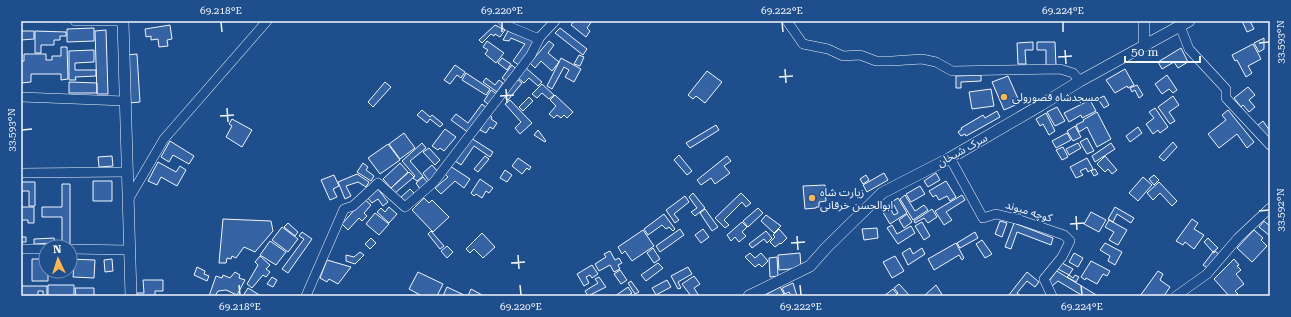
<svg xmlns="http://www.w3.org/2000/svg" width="1291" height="317" font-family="'Roboto Serif','Noto Sans Arabic',serif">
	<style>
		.building { fill: #3563a3; stroke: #f2f6ff; fill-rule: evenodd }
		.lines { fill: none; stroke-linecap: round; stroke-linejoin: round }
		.minor-casing { stroke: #f2f6ff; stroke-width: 10 }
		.tertiary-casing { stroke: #f2f6ff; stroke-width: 12 }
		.minor { stroke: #1f4e8c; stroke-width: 9 }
		.tertiary { stroke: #1f4e8c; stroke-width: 11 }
		.ticks { fill: none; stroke: #f2f6ff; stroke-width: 1.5 }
		.poi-dot { fill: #ffb74d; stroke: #1f4e8c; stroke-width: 1.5 }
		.labels { text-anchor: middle; stroke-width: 3; stroke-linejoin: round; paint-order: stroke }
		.poi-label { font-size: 11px; fill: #f2f6ff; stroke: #1f4e8c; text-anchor: start }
		.street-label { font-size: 11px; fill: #f2f6ff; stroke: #1f4e8c }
		.neatline { fill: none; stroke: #f2f6ff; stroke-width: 1.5 }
		.ticks-label { font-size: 10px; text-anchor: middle; fill: #f2f6ff }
	</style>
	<rect width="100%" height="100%" fill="#1f4e8c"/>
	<path class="building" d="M 574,21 L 592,21 L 587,28 L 590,31 L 586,37 L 571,25 Z
		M 1242,21 L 1250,21 L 1254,29 L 1247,32 Z
		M 170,25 L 172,39 L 167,40 L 168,46 L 159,47 L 158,39 L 151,40 L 151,36 L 146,37 L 145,29 Z
		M 495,25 L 505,30 L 500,37 L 495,34 L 494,36 L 491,34 L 482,43 L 479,40 Z
		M 94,28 L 94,41 L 67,42 L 67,29 Z
		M 560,28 L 587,49 L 583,55 L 555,33 Z
		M 106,30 L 108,94 L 97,94 L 95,31 Z
		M 21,31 L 34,31 L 34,39 L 21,40 Z
		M 35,31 L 66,32 L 66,36 L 60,36 L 60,40 L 54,40 L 54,45 L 41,45 L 41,53 L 35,53 Z
		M 508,31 L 536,42 L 520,66 L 513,61 L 525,44 L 511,38 L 509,41 L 503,40 Z
		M 1264,38 L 1264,49 L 1259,52 L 1254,43 Z
		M 487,41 L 504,53 L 496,63 L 485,54 L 488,50 L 483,47 Z
		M 549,41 L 554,45 L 548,53 L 559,62 L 552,71 L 541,61 L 535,68 L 530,63 Z
		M 1033,42 L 1033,50 L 1025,50 L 1026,64 L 1018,64 L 1017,43 Z
		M 1037,42 L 1055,42 L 1056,65 L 1046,65 L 1046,50 L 1037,50 Z
		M 1253,44 L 1261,59 L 1248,66 L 1252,73 L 1246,77 L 1237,60 L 1235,61 L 1232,55 Z
		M 61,47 L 67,47 L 68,79 L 61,80 L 61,74 L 31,74 L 31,82 L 21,83 L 21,61 L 24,61 L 24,54 L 46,54 L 46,60 L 52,60 L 52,56 L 61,56 Z
		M 1181,48 L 1188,62 L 1178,68 L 1174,62 L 1162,69 L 1158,62 Z
		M 94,50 L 94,62 L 75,63 L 75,70 L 96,70 L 96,76 L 75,77 L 76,80 L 69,80 L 69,51 Z
		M 137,54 L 140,102 L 129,103 L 126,55 Z
		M 579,55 L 584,57 L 580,66 L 574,64 Z
		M 502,58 L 511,64 L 507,70 L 498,63 Z
		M 561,58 L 581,69 L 574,82 L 565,77 L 569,70 L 564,67 L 552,89 L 547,86 Z
		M 455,65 L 465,72 L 461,78 L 457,75 L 450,84 L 444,80 Z
		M 512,65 L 517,70 L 507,82 L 502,78 Z
		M 526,68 L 542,82 L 538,86 L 529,78 L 524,83 L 517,77 Z
		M 1125,69 L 1134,85 L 1128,88 L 1127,86 L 1115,93 L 1106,80 Z
		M 707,71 L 722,82 L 705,103 L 696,96 L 693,99 L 688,95 Z
		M 466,73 L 490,89 L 486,95 L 462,80 Z
		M 981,75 L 981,81 L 961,82 L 961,88 L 956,88 L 956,76 Z
		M 1167,75 L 1177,90 L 1173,93 L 1169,89 L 1162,94 L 1155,84 Z
		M 1008,76 L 1020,103 L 1004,110 L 992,82 Z
		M 486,78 L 495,85 L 499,80 L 503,83 L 497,92 L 483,82 Z
		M 517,79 L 522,83 L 508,100 L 503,96 Z
		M 69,82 L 97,83 L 97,93 L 69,93 Z
		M 385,82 L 391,87 L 373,107 L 368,102 Z
		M 542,84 L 554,95 L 549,99 L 542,93 L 537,98 L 532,94 Z
		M 1137,85 L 1143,95 L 1139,98 L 1135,90 L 1132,92 L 1130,88 Z
		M 1248,87 L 1255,95 L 1249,100 L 1255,107 L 1249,112 L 1243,105 L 1241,107 L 1234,98 Z
		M 991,89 L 994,106 L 972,109 L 969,92 Z
		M 491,90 L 498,95 L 491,106 L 484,101 Z
		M 555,95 L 573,112 L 567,118 L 564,115 L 561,118 L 557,115 L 554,118 L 549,114 L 556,106 L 550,100 Z
		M 1104,96 L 1109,105 L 1104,108 L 1098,99 Z
		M 1173,96 L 1179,105 L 1169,112 L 1175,121 L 1170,124 L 1158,107 Z
		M 529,97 L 533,101 L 523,111 L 519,107 Z
		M 510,100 L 532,123 L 520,134 L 515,128 L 521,122 L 505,104 Z
		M 1090,100 L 1096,111 L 1082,118 L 1081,115 L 1069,122 L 1064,113 Z
		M 482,104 L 488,109 L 469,133 L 451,120 L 456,114 L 468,123 Z
		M 1057,107 L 1065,121 L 1055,126 L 1047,112 Z
		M 1155,108 L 1168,127 L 1160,133 L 1158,130 L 1153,134 L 1146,124 L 1154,118 L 1149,112 Z
		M 422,110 L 430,117 L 432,115 L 443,124 L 440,127 L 430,119 L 427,123 L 417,115 Z
		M 1228,110 L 1254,142 L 1247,148 L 1237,134 L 1219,148 L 1208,134 L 1226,120 L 1222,115 Z
		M 997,111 L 1000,117 L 966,136 L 965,134 L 961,136 L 958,132 L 962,129 L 961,128 L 983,115 L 985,118 Z
		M 1097,112 L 1111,139 L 1097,147 L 1087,127 L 1079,132 L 1076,125 L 1084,121 L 1083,120 Z
		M 1046,113 L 1055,131 L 1049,135 L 1043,124 L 1040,126 L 1036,119 Z
		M 489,115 L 492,117 L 491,119 L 497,123 L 493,129 L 490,127 L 486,133 L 480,130 Z
		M 232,119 L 252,130 L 242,147 L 226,137 L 232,126 L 229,124 Z
		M 1263,121 L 1270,131 L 1270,139 L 1257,126 Z
		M 716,125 L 719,130 L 690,148 L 686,143 Z
		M 1075,126 L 1081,137 L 1073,141 L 1067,131 Z
		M 1138,127 L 1142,133 L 1130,142 L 1126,136 Z
		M 445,129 L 456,137 L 444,151 L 440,148 L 438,150 L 432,146 Z
		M 538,130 L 546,141 L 545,142 L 534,135 Z
		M 404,133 L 415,148 L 400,159 L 389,144 Z
		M 1067,133 L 1071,140 L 1056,148 L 1052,141 Z
		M 471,138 L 493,152 L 490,157 L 474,146 L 461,165 L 455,161 Z
		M 1087,138 L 1094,151 L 1087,154 L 1080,142 Z
		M 170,141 L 194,156 L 189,164 L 173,155 L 169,162 L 161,157 Z
		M 1173,142 L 1177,147 L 1164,161 L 1159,157 Z
		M 422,143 L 426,148 L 410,161 L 423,176 L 417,181 L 413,178 L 415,176 L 402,161 Z
		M 1078,143 L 1081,148 L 1069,155 L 1066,149 Z
		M 1111,143 L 1115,149 L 1095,162 L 1092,156 Z
		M 388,144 L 400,160 L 380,174 L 368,158 Z
		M 1063,147 L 1068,157 L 1062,160 L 1056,150 Z
		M 429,148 L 440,160 L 435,165 L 423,152 Z
		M 679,155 L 692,171 L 687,175 L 674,160 Z
		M 112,156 L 113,166 L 99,167 L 98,157 Z
		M 485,156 L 489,159 L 478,172 L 474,169 Z
		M 727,156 L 731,161 L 724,166 L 730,173 L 715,184 L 711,178 L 701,185 L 697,180 Z
		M 1105,156 L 1117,170 L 1112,174 L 1108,169 L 1105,172 L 1097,164 Z
		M 518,158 L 531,167 L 529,170 L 527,168 L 522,174 L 512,166 Z
		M 1087,158 L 1093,169 L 1088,172 L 1086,168 L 1080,171 L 1083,175 L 1076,178 L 1070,167 Z
		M 158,162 L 176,172 L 180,166 L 186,170 L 177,186 L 161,177 L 157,185 L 148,181 Z
		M 363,163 L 368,167 L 366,170 L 374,176 L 371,181 L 357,172 Z
		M 400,163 L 408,172 L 391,188 L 383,179 Z
		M 432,165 L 439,173 L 429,181 L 423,173 Z
		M 450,166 L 470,179 L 464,188 L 455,181 L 441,194 L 435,188 L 448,177 L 445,174 Z
		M 1095,169 L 1098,174 L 1094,176 L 1091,171 Z
		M 505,170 L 512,175 L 507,182 L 500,178 Z
		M 409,172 L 414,177 L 395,193 L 391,188 Z
		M 884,173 L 888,180 L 867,192 L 863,185 Z
		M 936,173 L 940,180 L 928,187 L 924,181 Z
		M 357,174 L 369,182 L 366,187 L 358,182 L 346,186 L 351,196 L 345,199 L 338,182 Z
		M 334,175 L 339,186 L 333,189 L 337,197 L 330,200 L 321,180 Z
		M 866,175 L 869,180 L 863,184 L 860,179 Z
		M 1154,175 L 1159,180 L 1154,185 L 1149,179 Z
		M 423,177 L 428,183 L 420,189 L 416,183 Z
		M 1143,177 L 1152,185 L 1138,201 L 1129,193 Z
		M 480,179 L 493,188 L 489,193 L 486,191 L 482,198 L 476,194 L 474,196 L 471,193 Z
		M 93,181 L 112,181 L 112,201 L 93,201 Z
		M 946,181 L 956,197 L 950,201 L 947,196 L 939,200 L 936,195 L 933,197 L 929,191 Z
		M 21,182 L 35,182 L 35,206 L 29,206 L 29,191 L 21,191 Z
		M 1159,182 L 1177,201 L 1172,206 L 1160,193 L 1153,200 L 1147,193 Z
		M 62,184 L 70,184 L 70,244 L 62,244 L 62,217 L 42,217 L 42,207 L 62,207 Z
		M 825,185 L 826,201 L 819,202 L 819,207 L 816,207 L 816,208 L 805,209 L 803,186 Z
		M 920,186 L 925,194 L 911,202 L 906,194 Z
		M 378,189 L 388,202 L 383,206 L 378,199 L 372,203 L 367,197 Z
		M 410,189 L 414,193 L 404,203 L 400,198 Z
		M 693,193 L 705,208 L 695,216 L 691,212 L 697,208 L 689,197 Z
		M 741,193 L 751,203 L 746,207 L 742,202 L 724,220 L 729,225 L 725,228 L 715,218 Z
		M 905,195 L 915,211 L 924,205 L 928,210 L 913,220 L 900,199 Z
		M 962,195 L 965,200 L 946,212 L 952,220 L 944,225 L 935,211 Z
		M 685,196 L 689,202 L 674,214 L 679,220 L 675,223 L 666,210 Z
		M 424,198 L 429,203 L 432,200 L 449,217 L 433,232 L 412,210 Z
		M 898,198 L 907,213 L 890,224 L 881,209 ZM 894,205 L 898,213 L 894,215 L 890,208 Z
		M 364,199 L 371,205 L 364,213 L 367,216 L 362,221 L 359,218 L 348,230 L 342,224 Z
		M 21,207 L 34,207 L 34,223 L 28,223 L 28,220 L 21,220 Z
		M 389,207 L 397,214 L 389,223 L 377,212 L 381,208 L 385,212 Z
		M 1115,207 L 1134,218 L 1131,223 L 1117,214 L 1113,222 L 1108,219 Z
		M 758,208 L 763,213 L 748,227 L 743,221 Z
		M 705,209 L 718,227 L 712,231 L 700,213 Z
		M 932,209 L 937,217 L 928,223 L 924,218 L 915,223 L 914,221 Z
		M 1091,212 L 1106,220 L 1099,232 L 1084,224 Z
		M 375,213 L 389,224 L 379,235 L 366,224 Z
		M 664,214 L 675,229 L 673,231 L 669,227 L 666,229 L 662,225 L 648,235 L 644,229 Z
		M 907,214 L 912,222 L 904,228 L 899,220 Z
		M 766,215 L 781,226 L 774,233 L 761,221 Z
		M 223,219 L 271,221 L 273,231 L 255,252 L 244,247 L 236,258 L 232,256 L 231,259 L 227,258 L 226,263 L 219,263 Z
		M 1192,219 L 1198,223 L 1194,229 L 1204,235 L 1194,249 L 1185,242 L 1183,245 L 1176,241 Z
		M 1109,220 L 1127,230 L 1118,245 L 1109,240 L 1114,232 L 1105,227 Z
		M 1000,221 L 1007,223 L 1002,237 L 995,234 Z
		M 1264,221 L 1270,226 L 1270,236 L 1259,227 Z
		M 742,222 L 747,227 L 742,232 L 746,236 L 739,242 L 735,237 L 731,241 L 727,235 Z
		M 922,222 L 930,236 L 924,240 L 915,226 Z
		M 288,223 L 298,232 L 295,236 L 284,227 Z
		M 1014,223 L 1053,238 L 1051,245 L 1017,232 L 1011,249 L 1005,247 Z
		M 892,225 L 897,234 L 911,226 L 915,233 L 898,244 L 887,228 Z
		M 282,227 L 298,239 L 288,252 L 272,240 Z
		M 877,228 L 878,238 L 864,240 L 862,229 Z
		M 680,229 L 684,235 L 660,252 L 656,246 Z
		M 703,229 L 709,237 L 701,243 L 695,235 Z
		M 779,229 L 787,238 L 781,244 L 780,243 L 775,247 L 770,242 L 775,237 L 773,235 Z
		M 643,230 L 654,246 L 632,261 L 625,251 L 622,254 L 618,247 Z
		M 1254,230 L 1263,238 L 1261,240 L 1267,246 L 1252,262 L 1237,248 Z
		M 431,231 L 444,246 L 440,249 L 428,234 Z
		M 766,231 L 772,238 L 767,243 L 764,239 L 752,248 L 749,244 Z
		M 302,232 L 312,239 L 288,273 L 282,269 L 304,239 L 299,236 Z
		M 975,232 L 978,238 L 960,248 L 957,243 Z
		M 482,233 L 495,247 L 483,258 L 474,249 L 470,253 L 466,249 Z
		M 21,237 L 26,237 L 26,242 L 21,242 Z
		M 54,238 L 55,243 L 34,244 L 34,239 Z
		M 371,238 L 376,243 L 370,249 L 365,244 Z
		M 1208,238 L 1218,248 L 1213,252 L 1204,242 Z
		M 982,240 L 992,254 L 985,258 L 976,244 Z
		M 270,241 L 286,252 L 276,265 L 260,255 Z
		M 956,243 L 964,258 L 962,260 L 959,255 L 934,270 L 928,259 Z
		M 1105,243 L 1122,252 L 1115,265 L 1108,261 L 1110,256 L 1100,250 Z
		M 447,246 L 453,252 L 447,258 L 441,251 Z
		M 653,248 L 660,259 L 654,263 L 647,253 Z
		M 910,248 L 913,254 L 922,248 L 925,254 L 908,265 L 902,253 Z
		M 610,251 L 615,260 L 619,258 L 622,263 L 618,265 L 620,269 L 614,272 L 610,265 L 599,271 L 595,264 L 606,257 L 604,254 Z
		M 1215,251 L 1220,255 L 1209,269 L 1203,265 L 1213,252 L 1214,253 Z
		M 360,252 L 364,255 L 355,264 L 346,261 L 346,255 L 354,257 Z
		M 750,253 L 755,258 L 761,253 L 768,261 L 762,267 L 759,264 L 755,267 L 745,257 Z
		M 800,253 L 801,268 L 779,270 L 778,255 Z
		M 1074,253 L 1083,258 L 1078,267 L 1069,262 Z
		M 260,256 L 270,265 L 266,269 L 270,272 L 266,277 L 263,275 L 252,288 L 247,284 L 258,265 L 255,262 Z
		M 895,256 L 904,271 L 892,278 L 883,262 Z
		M 777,257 L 778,276 L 770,277 L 769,258 Z
		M 32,259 L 46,259 L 46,271 L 48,271 L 48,281 L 32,281 Z
		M 70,259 L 95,260 L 94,278 L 73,277 L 74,266 L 70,266 Z
		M 112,259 L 113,271 L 105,272 L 104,260 Z
		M 1234,259 L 1239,265 L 1237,266 L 1241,270 L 1236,274 L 1244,284 L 1235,291 L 1238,294 L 1235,296 L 1229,296 L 1214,279 Z
		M 327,260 L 351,267 L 338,284 L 329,279 L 327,282 L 320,278 Z
		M 1091,261 L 1110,271 L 1107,276 L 1103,274 L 1097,284 L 1086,278 L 1085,280 L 1081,277 Z
		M 658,263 L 663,268 L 646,281 L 641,275 Z
		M 1062,263 L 1073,269 L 1069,275 L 1058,269 Z
		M 592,265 L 598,274 L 592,278 L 590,275 L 586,277 L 589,283 L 584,286 L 577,274 Z
		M 197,267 L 205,271 L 204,274 L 209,276 L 207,281 L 194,275 Z
		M 688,267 L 692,274 L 678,282 L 681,288 L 678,289 L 671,276 Z
		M 620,270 L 627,280 L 621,284 L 614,274 Z
		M 1055,270 L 1098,296 L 1083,296 L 1058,281 L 1052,286 L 1049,281 L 1055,273 Z
		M 1158,271 L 1163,274 L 1160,280 L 1170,287 L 1164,296 L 1140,296 Z
		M 235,272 L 240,275 L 239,278 L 245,280 L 237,295 L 226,290 L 218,291 L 215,296 L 209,296 L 216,276 L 222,278 L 223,275 L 230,278 Z
		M 418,272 L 443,284 L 437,296 L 422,296 L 409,289 Z
		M 1027,272 L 1039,282 L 1035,287 L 1027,281 L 1017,293 L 1021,296 L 1008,296 Z
		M 1069,275 L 1073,278 L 1075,275 L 1079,277 L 1076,282 L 1067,277 Z
		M 694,276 L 700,284 L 694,288 L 699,296 L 691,296 L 682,284 Z
		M 272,277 L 277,280 L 273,287 L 267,284 Z
		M 599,277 L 606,287 L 588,296 L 585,291 L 598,283 L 595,279 Z
		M 143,280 L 163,280 L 163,291 L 155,291 L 155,296 L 137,296 L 137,293 L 144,293 Z
		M 667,280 L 671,287 L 656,295 L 652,288 Z
		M 631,281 L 639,292 L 635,294 L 628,283 Z
		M 793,283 L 797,296 L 791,296 L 789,292 L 785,294 L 782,288 Z
		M 899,284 L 910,296 L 895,296 L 898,293 L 894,288 Z
		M 48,285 L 74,285 L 74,296 L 48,296 Z
		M 936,285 L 943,296 L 924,296 Z
		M 21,286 L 47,286 L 47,296 L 43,296 L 43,291 L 38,291 L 38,296 L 21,296 Z
		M 447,287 L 464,295 L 464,296 L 443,296 Z
		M 628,287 L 632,293 L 627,296 L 615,296 Z
		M 780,287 L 784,294 L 780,296 L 768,296 L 767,294 Z
		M 75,288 L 94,288 L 94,296 L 76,296 Z
		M 248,288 L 261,296 L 243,296 Z
		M 471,289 L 484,296 L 468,296 Z
		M 893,289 L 897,294 L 895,296 L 884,296 Z"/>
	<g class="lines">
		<defs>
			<path id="minor" d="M 75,21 L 123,21
				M 503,21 L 508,26 L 539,39
				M 787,21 L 803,44 L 828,49 L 843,56 L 860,55 L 876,61 L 892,61 L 922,59 L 936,62 L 952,71 L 1060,69 L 1073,73 L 1080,81
				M 1180,26 L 1189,49 L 1226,89 L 1226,98 L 1270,145
				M 21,97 L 124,101
				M 950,158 L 983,218 L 996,214 L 1020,220 L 1064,235 L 1070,241 L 1062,257 L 1044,279 L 1052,296
				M 21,173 L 127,172
				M 128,200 L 164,139 L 267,21
				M 21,249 L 46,249
				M 70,249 L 129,250
				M 306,296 L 344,209 L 353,206 L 378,183 L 405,207 L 434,182 L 531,55 L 540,37 L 555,21
				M 1176,296 L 1207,274 L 1238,238 L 1270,208"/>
			<path id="tertiary" d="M 123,21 L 131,296
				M 1144,46 L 1144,21
				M 749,296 L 810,266 L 826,248 L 882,193 L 950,158 L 1041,105 L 1080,81 L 1189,21"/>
		</defs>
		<use href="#minor" class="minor-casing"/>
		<use href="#tertiary" class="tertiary-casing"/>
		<use href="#minor" class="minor"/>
		<use href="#tertiary" class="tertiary"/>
	</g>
	<path class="ticks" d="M 221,22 L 222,32M 502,22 L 502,32M 782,22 L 783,32M 1063,22 L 1063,32M 1259,43 L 1269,42M 1065,50 L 1066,64M 1058,57 L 1072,56M 785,69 L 786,83M 779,77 L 793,76M 506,89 L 507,103M 500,96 L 514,95M 227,108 L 228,122M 220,116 L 234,115M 22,130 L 32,129M 1259,211 L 1269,210M 1076,216 L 1077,230M 1070,224 L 1084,223M 797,236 L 798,250M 791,243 L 805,242M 518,255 L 519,269M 511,263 L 525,262M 239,285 L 240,295M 520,285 L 521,295M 800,285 L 801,295M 1081,285 L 1082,295"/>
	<g class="poi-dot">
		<circle cx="1004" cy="97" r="4"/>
		<circle cx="812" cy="198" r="4"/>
	</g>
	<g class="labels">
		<g class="poi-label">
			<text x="1012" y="101">مسجدشاه قصورولی</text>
			<text x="820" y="196">زیارت شاه<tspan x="820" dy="13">ابوالحسن خرقانی</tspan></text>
		</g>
		<g class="street-label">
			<text transform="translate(962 150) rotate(-29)" y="4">سرک شیخان</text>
			<text transform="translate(1029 211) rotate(17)" y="4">کوچه میوند</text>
		</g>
	</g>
	<rect width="1291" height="317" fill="none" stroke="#1f4e8c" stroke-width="44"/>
	<g transform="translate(58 259) rotate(356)"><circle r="19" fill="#1f4e8c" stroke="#7391ba"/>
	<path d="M0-3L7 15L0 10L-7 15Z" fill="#ffb74d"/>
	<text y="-6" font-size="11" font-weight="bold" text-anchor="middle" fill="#f2f6ff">N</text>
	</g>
	<path d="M1125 56v6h75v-6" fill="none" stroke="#f2f6ff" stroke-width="2"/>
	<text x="1131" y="56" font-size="12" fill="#f2f6ff" stroke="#1f4e8c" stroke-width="3" paint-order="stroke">50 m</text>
	<rect x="22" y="22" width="1247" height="273" class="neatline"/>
	<g class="ticks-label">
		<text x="221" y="14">69.218°E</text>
		<text x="502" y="14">69.220°E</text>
		<text x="782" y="14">69.222°E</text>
		<text x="1063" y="14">69.224°E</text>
		<text transform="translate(1280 42) rotate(-90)" y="4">33.593°N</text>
		<text transform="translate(11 130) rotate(-90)" y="4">33.593°N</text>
		<text transform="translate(1280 210) rotate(-90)" y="4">33.592°N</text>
		<text x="240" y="310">69.218°E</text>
		<text x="521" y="310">69.220°E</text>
		<text x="801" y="310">69.222°E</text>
		<text x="1082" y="310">69.224°E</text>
	</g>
</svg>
